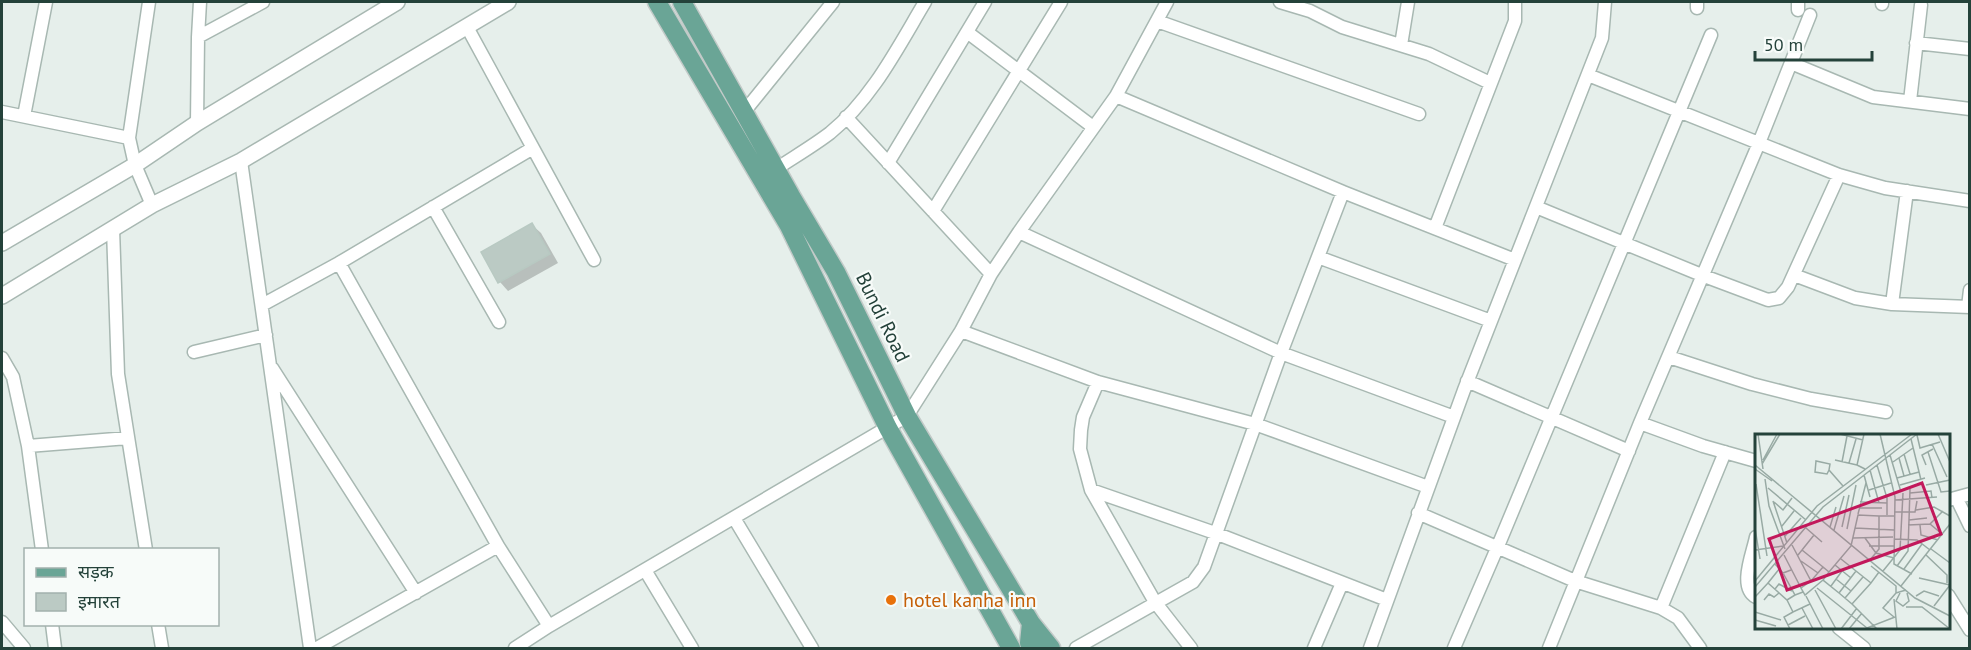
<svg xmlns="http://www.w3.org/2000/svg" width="1971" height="650" font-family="'PT Sans','Noto Sans Devanagari',sans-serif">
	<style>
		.shadow { fill: #0003 }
		.building { fill: #bbcac4; stroke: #b8c9c2; stroke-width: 1.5 }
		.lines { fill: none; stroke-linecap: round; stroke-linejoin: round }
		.minor-casing { stroke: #a8b8b2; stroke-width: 15 }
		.tertiary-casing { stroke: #a8b8b2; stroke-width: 18 }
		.primary-casing { stroke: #c2cac8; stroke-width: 21 }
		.minor { stroke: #fff; stroke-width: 12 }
		.tertiary { stroke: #fff; stroke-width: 15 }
		.primary { stroke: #6aa596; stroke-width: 18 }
		.food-dot { fill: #e8710a; stroke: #f7fbf9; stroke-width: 2 }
		.labels { text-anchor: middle; stroke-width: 4.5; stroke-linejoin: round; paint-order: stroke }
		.street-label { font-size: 20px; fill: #24423a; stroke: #f7fbf9 }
		.food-label { font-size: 20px; fill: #c56008; stroke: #f7fbf9; text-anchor: start }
		.inset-road { fill: none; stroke: #98aaa4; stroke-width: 1.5 }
		.view { fill: #c2185b; fill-opacity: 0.15; stroke: #c2185b; stroke-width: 3 }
		.inset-edge { fill: none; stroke: #24423a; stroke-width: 3 }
	</style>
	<rect width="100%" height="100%" fill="#e6efeb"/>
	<path class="shadow" d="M 532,225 L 541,233 L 558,263 L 508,291 L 500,282 L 483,252 Z"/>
	<path class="building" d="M 532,223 L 550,254 L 498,283 L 481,252 Z"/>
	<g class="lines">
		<defs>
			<path id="minor" d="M 149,2 L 129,138 L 135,165 L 152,205
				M 1280,2 L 1310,11 L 1342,27 L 1429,54 L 1490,83
				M 1882,4 L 1882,2
				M 1697,8 L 1697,2
				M 1798,10 L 1798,2
				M 1157,21 L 1419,114
				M 467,27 L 594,260
				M 967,32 L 1093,127
				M 198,37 L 263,2
				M 1916,43 L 1970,49
				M 1401,45 L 1408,2
				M 1791,63 L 1873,97 L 1970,109
				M 1588,75 L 1839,175 L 1885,188 L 1970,201
				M 1116,96 L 1167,2
				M 1910,101 L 1921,5
				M 2,112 L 129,138
				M 744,112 L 833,2
				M 24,116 L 46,2
				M 846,117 L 991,274
				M 197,123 L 198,37 L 200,2
				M 241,161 L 310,648
				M 888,163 L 985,2
				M 776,169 C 794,157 813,146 830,133 C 872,99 898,47 925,2
				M 433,207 L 499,322
				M 1536,207 L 1704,276 L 1768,300 L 1779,298 L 1788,287 L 1839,175
				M 933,211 L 1061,2
				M 1435,228 L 1515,21 L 1515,2
				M 113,229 L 118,374 L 146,550
				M 1019,232 L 1281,353 L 1454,417
				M 1318,257 L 1491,321
				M 339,263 L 533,148
				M 1794,275 L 1855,298 L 1892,304 L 1970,307
				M 1892,304 L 1907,191
				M 262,305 L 339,263 L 498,546
				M 1968,307 L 1970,290
				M 961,331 L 1098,382 L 1255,424 L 1428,487
				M 194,352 L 266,335
				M 1669,357 L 1752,384 L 1811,399 L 1886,412
				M 2,358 L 13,377 L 28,446 L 128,438
				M 272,368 L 416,593
				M 1467,381 L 1629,451
				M 1098,382 L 1083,417 L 1081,430 L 1080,449 L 1091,490 L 1155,602 L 1191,648
				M 1640,423 L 1703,446 L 1756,461
				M 28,446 L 42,550
				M 1091,490 L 1215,533 L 1387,600
				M 1957,499 L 1970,526
				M 1948,500 L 1970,494
				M 1418,513 L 1575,581 L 1661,608 L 1678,618 L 1700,648
				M 734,518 L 812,648
				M 1756,537 C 1753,553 1738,587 1756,597
				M 645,570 L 692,648
				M 1948,595 L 1970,630
				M 1661,608 L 1725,452
				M 2,622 L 24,648
				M 52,624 L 55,648
				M 158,624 L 162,648
				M 1839,628 L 1864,648
				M 317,648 L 498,546 L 549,626 L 907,416 L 961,331 L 991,274 L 1019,232 L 1116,96 L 1343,192
				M 515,648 L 549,626
				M 1076,648 L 1193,582 L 1204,567 L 1281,353 L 1343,192 L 1515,260
				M 1314,648 L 1342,583
				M 1370,648 L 1464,390 L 1602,38 L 1605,2
				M 1454,648 L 1498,546 L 1711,35
				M 1549,648 L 1640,423 L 1759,143 L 1810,15"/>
			<path id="tertiary" d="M 2,243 L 135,165 L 197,123 L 397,2
				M 2,296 L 152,205 L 241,161 L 508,2"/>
			<path id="primary" d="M 657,2 L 789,226 L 888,428 L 1011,648
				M 682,2 L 791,196 L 836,272 L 907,416 L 1031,623 L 1051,648
				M 1031,623 L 1029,643 L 1032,648"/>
		</defs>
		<use href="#minor" class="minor-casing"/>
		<use href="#tertiary" class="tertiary-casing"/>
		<use href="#primary" class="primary-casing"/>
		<use href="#minor" class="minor"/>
		<use href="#tertiary" class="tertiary"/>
		<use href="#primary" class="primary"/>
	</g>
	<circle class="food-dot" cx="891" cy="600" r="6"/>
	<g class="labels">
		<g class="street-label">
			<text transform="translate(883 317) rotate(64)" y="7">Bundi Road</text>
		</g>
		<g class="food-label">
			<text x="903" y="607">hotel kanha inn</text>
		</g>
	</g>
	<g transform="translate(1755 434)">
		<rect width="195" height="195" fill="#e6efeb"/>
		<path class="inset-road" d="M 3,0 L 8,35M 85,0 L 108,6M 109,0 L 102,31 L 110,35M 125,0 L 140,63 L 139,130 L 157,140M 183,0 L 195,28M 162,1 L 165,14 L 185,8M 156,5 L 166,46M 177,10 L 192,43M 173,18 L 186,58 L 195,57M 149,20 L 155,40M 135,21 L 146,58M 144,24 L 149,42M 8,26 L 22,0M 80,26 L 102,31M 87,28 L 92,2M 138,28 L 158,14M 94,29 L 101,5M 7,30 L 25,0M 0,31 L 160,164 L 195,182M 122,31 L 132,64 L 132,81M 171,31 L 167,21 L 178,15M 0,35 L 17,47M 74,36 L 72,40 L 60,38 L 61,27 L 75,30 L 74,36 L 88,52M 115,36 L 124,69M 109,41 L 115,63M 142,44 L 164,38M 10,45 L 14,72 L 30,115M 1,50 L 12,122M 145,51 L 170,44M 171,51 L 195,46M 13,54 L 51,86M 114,56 L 136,49M 155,59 L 176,57 L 177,64M 140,66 L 182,63M 18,67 L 32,109M 19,68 L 28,76 L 37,64M 105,68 L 132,69M 104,74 L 127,74M 161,76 L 179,73 L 195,82M 139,78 L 160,78 L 162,67M 103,80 L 111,49M 154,86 L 172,84M 175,90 L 188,77M 153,91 L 175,90 L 187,100M 165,91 L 166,101 L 183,106M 27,92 L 39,77M 75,93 L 81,73M 87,93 L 94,61M 0,94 L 5,125M 51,94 L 67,108M 100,94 L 139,96M 92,95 L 101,51M 79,96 L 89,62M 30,102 L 46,84M 98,104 L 138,103M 110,104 L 121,119 L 139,124M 139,105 L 162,106 L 175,116M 37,111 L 56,147 L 68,133 L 74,138 L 96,112 L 103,81 L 124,82M 114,112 L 139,112M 176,115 L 195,129M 0,116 L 28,112M 47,116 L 59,101M 29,121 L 46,154M 43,121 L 47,116 L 68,133M 171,121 L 192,141 L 192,149M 86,125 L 116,149 L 124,138M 115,126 L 124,115 L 124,82 L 139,82M 46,127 L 63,139M 20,130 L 28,139 L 36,136M 80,131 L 96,144M 116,132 L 141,152 L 141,159 L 151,156M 142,132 L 153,117 L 155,55M 25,134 L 13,149 L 32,166 L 40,161M 149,135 L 167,110M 101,137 L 84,159 L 97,170 L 116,149M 128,137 L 145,116 L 148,59M 74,138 L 68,146 L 84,159M 28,139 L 40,161 L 48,158M 164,144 L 195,151M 81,145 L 96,157M 0,147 L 62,72 L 157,0M 56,147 L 46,154 L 50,161 L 68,146M 76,152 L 87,137M 146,152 L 195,90M 0,153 L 68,73 L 162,0M 62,154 L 112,194 L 140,183M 20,155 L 24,150 L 37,157M 60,156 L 81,195M 145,159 L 141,167 L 148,172 L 154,167 L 152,159M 51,162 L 68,195M 161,162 L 169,157 L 184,162M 0,163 L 13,149M 90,164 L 108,143M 139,165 L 142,195M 9,166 L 14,160 L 19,163 L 24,159M 32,166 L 38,178 L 55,170M 97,170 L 122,195M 179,172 L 195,151M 151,173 L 167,173 L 195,195M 47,174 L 58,195M 0,178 L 26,186M 139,183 L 128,174 L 141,159M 0,186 L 21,192M 33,191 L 50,182M 35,195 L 29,183 L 38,178M 86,195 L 102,174M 94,195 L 107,179"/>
		<path class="view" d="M 167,49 L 186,100 L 32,156 L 14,105 Z"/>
		<rect width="195" height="195" class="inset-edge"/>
	</g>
	<rect width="1971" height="650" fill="none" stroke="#24423a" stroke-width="6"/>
	<rect x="24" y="548" width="195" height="78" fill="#f7fbf9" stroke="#a3b1ad" stroke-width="1.5"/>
	<rect x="36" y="568" width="30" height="9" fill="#6aa596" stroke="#a3b1ad" stroke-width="1.5"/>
	<text x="78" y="578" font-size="18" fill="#24423a">सड़क</text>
	<rect x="36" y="593" width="30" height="18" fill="#bbcac4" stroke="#a3b1ad" stroke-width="1.5"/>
	<text x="78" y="608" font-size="18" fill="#24423a">इमारत</text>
	<path d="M1755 51v9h117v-9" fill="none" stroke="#24423a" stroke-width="3"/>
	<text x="1764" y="51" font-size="18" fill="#24423a" stroke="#f7fbf9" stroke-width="4.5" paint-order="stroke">50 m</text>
</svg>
